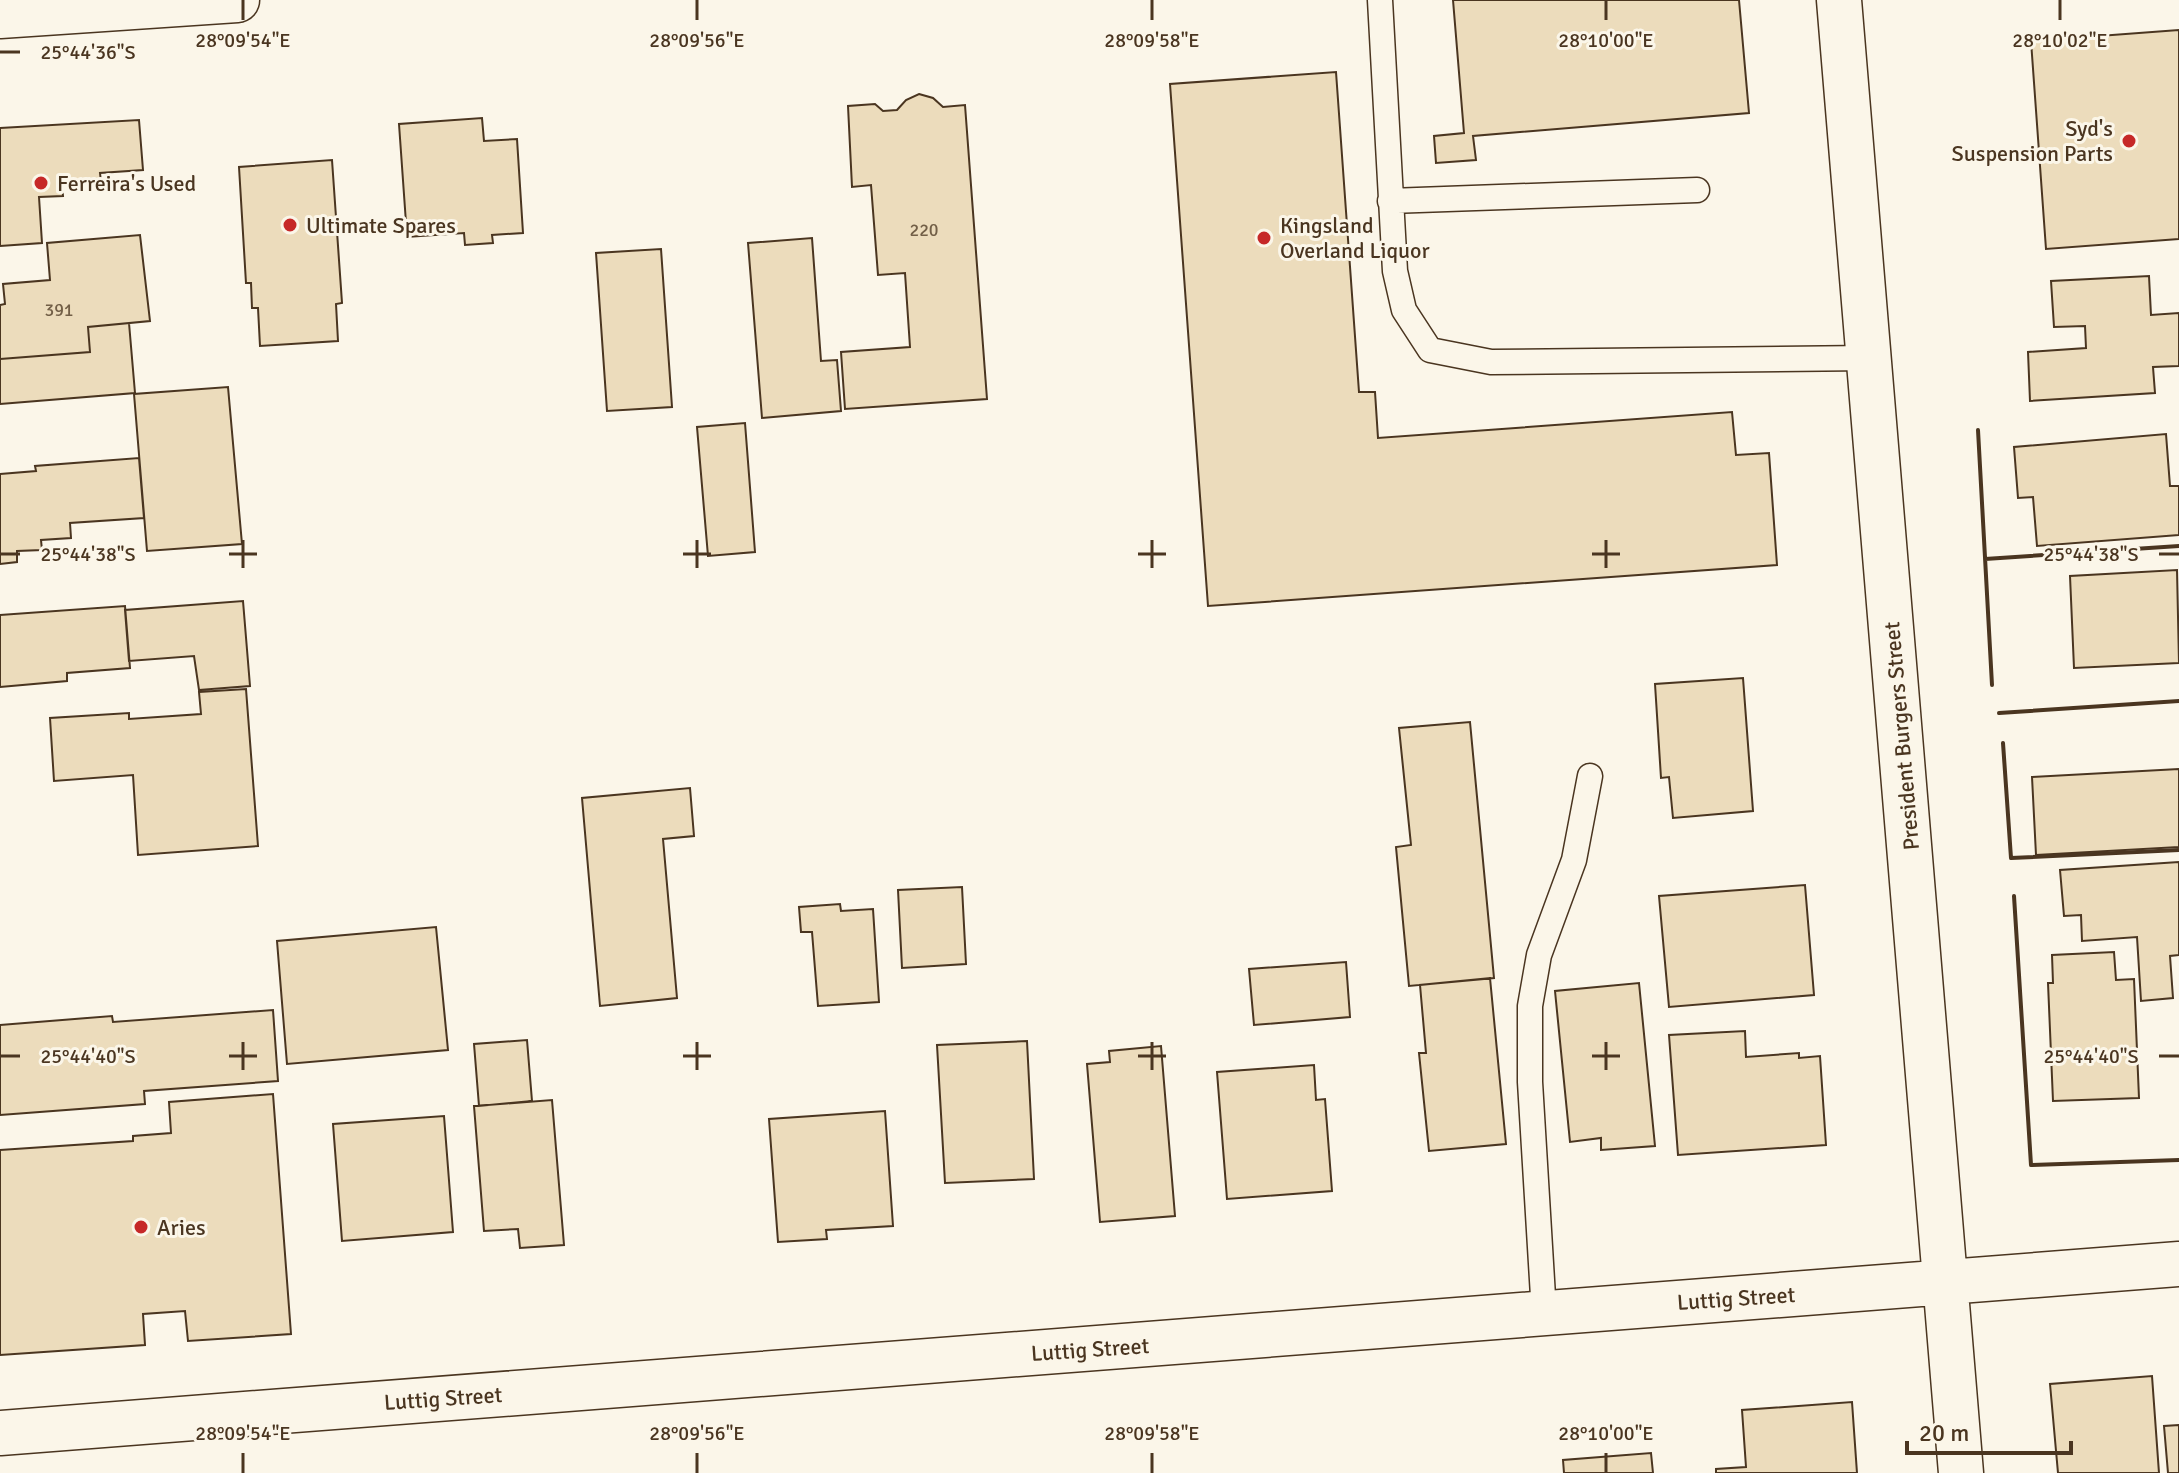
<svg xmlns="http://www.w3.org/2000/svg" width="2179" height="1473" font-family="Signika,sans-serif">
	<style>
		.building { fill: #ecdcbc; stroke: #4a3520; stroke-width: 2 }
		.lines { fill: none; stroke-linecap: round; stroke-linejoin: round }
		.lane-casing { stroke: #4a3520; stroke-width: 27 }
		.street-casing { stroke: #4a3520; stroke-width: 47 }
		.primary-casing { stroke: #4a3520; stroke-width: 47 }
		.lane { stroke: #fbf6e9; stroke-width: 24 }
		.street { stroke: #fbf6e9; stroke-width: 44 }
		.primary { stroke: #fbf6e9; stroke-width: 44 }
		.wall { stroke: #4a3520; stroke-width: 4 }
		.ticks { fill: none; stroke: #4a3520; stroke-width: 3 }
		.poi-dot { fill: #c62828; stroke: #fbf6e9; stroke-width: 3 }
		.labels { text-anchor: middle; stroke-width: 6; stroke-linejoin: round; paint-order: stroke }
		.number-label { font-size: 18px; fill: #725f47 }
		.poi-label { font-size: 22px; fill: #4a3520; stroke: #fbf6e9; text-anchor: start }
		.street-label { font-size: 22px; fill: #4a3520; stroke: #fbf6e9 }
		.ticks-label { font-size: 20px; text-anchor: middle; fill: #4a3520; stroke: #fbf6e9; stroke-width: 6; stroke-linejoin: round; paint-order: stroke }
	</style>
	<rect width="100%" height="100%" fill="#fbf6e9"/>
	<path class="building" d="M 1453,0 L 1739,0 L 1749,113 L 1473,136 L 1476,160 L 1436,163 L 1434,136 L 1464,133 Z
		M 2179,30 L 2179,239 L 2046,249 L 2031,41 Z
		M 1336,72 L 1359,392 L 1375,392 L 1378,438 L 1732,412 L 1736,455 L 1769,453 L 1777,565 L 1208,606 L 1170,84 Z
		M 919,94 L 933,98 L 943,107 L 965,105 L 987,399 L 845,409 L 841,352 L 910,347 L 905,273 L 878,275 L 871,185 L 852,187 L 848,106 L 875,104 L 883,111 L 897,110 L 906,100 Z
		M 482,118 L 484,141 L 517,139 L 523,233 L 492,235 L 493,243 L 465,245 L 464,233 L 407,237 L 399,124 Z
		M 139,120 L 143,170 L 100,173 L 101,182 L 62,185 L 63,196 L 39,197 L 42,243 L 0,246 L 0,128 Z
		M 332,160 L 342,303 L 336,304 L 338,341 L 260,346 L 258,308 L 252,308 L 251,283 L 246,283 L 239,167 Z
		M 140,235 L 150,321 L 88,327 L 90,352 L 0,359 L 0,305 L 5,304 L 3,284 L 50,280 L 47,243 Z
		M 812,238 L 821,361 L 837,360 L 841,411 L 762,418 L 748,243 Z
		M 661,249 L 672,407 L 607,411 L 596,253 Z
		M 2149,276 L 2151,315 L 2179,313 L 2179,366 L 2153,367 L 2155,393 L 2030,401 L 2028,352 L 2086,348 L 2085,326 L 2054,327 L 2051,281 Z
		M 129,323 L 135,393 L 0,404 L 0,359 L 90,352 L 88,327 Z
		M 228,387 L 242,544 L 147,551 L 134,394 Z
		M 745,423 L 755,552 L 708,556 L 697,427 Z
		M 2166,434 L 2170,486 L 2179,486 L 2179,535 L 2037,546 L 2033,497 L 2018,498 L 2014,447 Z
		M 139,458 L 144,518 L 70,523 L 71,538 L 41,540 L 42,550 L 17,551 L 17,562 L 0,564 L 0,474 L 36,471 L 35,466 Z
		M 2177,570 L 2179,663 L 2074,668 L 2070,576 Z
		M 243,601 L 250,686 L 199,690 L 194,656 L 129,661 L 125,610 Z
		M 125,606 L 130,668 L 67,673 L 67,681 L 0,687 L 0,615 Z
		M 1743,678 L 1753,811 L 1673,818 L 1669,777 L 1661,778 L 1655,684 Z
		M 246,689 L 258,846 L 138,855 L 133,775 L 54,781 L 50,718 L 129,713 L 129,719 L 201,714 L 199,692 Z
		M 1470,722 L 1494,978 L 1409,986 L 1396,847 L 1411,845 L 1399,728 Z
		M 2179,769 L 2179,847 L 2036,855 L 2032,777 Z
		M 690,788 L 694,836 L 663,839 L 677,998 L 600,1006 L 582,798 Z
		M 2179,862 L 2179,955 L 2170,956 L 2173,998 L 2141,1001 L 2137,937 L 2082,941 L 2081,915 L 2064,916 L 2060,870 Z
		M 1805,885 L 1814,995 L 1669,1007 L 1659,896 Z
		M 962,887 L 966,964 L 902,968 L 898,890 Z
		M 840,904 L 841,911 L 873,909 L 879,1002 L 818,1006 L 812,932 L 801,932 L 799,907 Z
		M 436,927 L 448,1050 L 287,1064 L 277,941 Z
		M 2114,952 L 2116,980 L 2134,979 L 2139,1098 L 2053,1101 L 2048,983 L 2053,983 L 2052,955 Z
		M 1346,962 L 1350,1017 L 1254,1025 L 1249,969 Z
		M 1490,978 L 1506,1144 L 1429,1151 L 1419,1053 L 1426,1053 L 1420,985 Z
		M 1639,983 L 1655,1146 L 1601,1150 L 1601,1138 L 1570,1142 L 1555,991 Z
		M 273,1010 L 278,1081 L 144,1091 L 145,1104 L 0,1115 L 0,1025 L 112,1016 L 113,1022 Z
		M 1745,1031 L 1746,1057 L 1799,1053 L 1799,1058 L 1820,1056 L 1826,1145 L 1678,1155 L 1669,1035 Z
		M 527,1040 L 532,1101 L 479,1106 L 474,1044 Z
		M 1027,1041 L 1034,1179 L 945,1183 L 937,1045 Z
		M 1161,1046 L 1175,1216 L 1100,1222 L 1087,1064 L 1110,1062 L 1109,1051 Z
		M 1314,1065 L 1316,1100 L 1325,1099 L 1332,1191 L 1227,1199 L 1217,1072 Z
		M 273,1094 L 291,1334 L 188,1341 L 185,1311 L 143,1314 L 145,1345 L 0,1355 L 0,1150 L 133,1141 L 133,1136 L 171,1133 L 169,1102 Z
		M 552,1100 L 564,1245 L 520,1248 L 518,1229 L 484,1231 L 474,1106 Z
		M 885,1111 L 893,1226 L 826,1230 L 827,1239 L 778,1242 L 769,1119 Z
		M 444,1116 L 453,1232 L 342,1241 L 333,1124 Z
		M 2152,1376 L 2159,1473 L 2058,1473 L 2050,1384 Z
		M 1852,1402 L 1857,1473 L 1716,1473 L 1716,1469 L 1746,1467 L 1742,1410 Z
		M 2179,1425 L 2179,1473 L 2168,1473 L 2164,1426 Z
		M 1651,1453 L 1653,1473 L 1564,1473 L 1563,1460 Z"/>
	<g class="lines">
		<defs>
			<path id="lane" d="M 1380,0 L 1395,271 L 1404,310 L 1430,350 L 1491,362 L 1869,358
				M 1390,201 L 1697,190
				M 1544,1313 L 1530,1082 L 1530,1006 L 1539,955 L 1574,860 L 1590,776"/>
			<path id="street" d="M 1839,0 L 1961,1473
				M 0,1433 L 2179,1264"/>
			<path id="primary" d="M 0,16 L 237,0"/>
		</defs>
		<use href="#lane" class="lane-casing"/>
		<use href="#street" class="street-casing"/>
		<use href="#primary" class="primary-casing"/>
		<use href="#lane" class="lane"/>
		<use href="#street" class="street"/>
		<use href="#primary" class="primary"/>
		<path class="wall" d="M 1978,430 L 1992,685
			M 1985,559 L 2179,546
			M 1999,713 L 2179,701
			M 2003,743 L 2011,858 L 2179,850
			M 2014,896 L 2031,1165 L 2179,1160"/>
	</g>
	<path class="ticks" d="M 243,0 L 243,20M 697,0 L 697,20M 1152,0 L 1152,20M 1606,0 L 1606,20M 2060,0 L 2060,20M 0,52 L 20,52M 243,540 L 243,568M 697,540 L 697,568M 1152,540 L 1152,568M 1606,540 L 1606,568M 0,554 L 20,554M 229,554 L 257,554M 683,554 L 711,554M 1138,554 L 1166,554M 1592,554 L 1620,554M 2159,554 L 2179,554M 243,1042 L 243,1070M 697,1042 L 697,1070M 1152,1042 L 1152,1070M 1606,1042 L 1606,1070M 0,1056 L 20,1056M 229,1056 L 257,1056M 683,1056 L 711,1056M 1138,1056 L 1166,1056M 1592,1056 L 1620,1056M 2159,1056 L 2179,1056M 243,1453 L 243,1473M 697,1453 L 697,1473M 1152,1453 L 1152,1473M 1606,1453 L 1606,1473"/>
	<g class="poi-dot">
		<circle cx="2129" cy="141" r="8"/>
		<circle cx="41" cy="183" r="8"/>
		<circle cx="290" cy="225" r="8"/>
		<circle cx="1264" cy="238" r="8"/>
		<circle cx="141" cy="1227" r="8"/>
	</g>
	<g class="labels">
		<g class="number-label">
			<text x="924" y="236">220</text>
			<text x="59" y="316">391</text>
		</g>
		<g class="poi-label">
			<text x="2113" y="136" text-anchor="end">Syd's<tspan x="2113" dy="25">Suspension Parts</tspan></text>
			<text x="57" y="191">Ferreira's Used</text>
			<text x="306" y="233">Ultimate Spares</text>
			<text x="1280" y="233">Kingsland<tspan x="1280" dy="25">Overland Liquor</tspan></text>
			<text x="157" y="1235">Aries</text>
		</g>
		<g class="street-label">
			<text transform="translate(1901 736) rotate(-95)" y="8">President Burgers Street</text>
			<text transform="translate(1736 1298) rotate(-4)" y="8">Luttig Street</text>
			<text transform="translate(1090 1349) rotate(-4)" y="8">Luttig Street</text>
			<text transform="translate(443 1398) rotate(-4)" y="8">Luttig Street</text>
		</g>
	</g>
	<g class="ticks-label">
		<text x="243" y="47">28°09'54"E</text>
		<text x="697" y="47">28°09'56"E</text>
		<text x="1152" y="47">28°09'58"E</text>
		<text x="1606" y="47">28°10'00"E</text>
		<text x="2060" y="47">28°10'02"E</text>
		<text x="88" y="59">25°44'36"S</text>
		<text x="88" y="561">25°44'38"S</text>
		<text x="2091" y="561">25°44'38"S</text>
		<text x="88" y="1063">25°44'40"S</text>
		<text x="2091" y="1063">25°44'40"S</text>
		<text x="243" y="1440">28°09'54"E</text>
		<text x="697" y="1440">28°09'56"E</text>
		<text x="1152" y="1440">28°09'58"E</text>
		<text x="1606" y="1440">28°10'00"E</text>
	</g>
	<path d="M1907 1441v12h164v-12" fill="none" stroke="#4a3520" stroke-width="4"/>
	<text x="1919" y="1441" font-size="24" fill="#4a3520" stroke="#fbf6e9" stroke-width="6" paint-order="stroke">20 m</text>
</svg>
